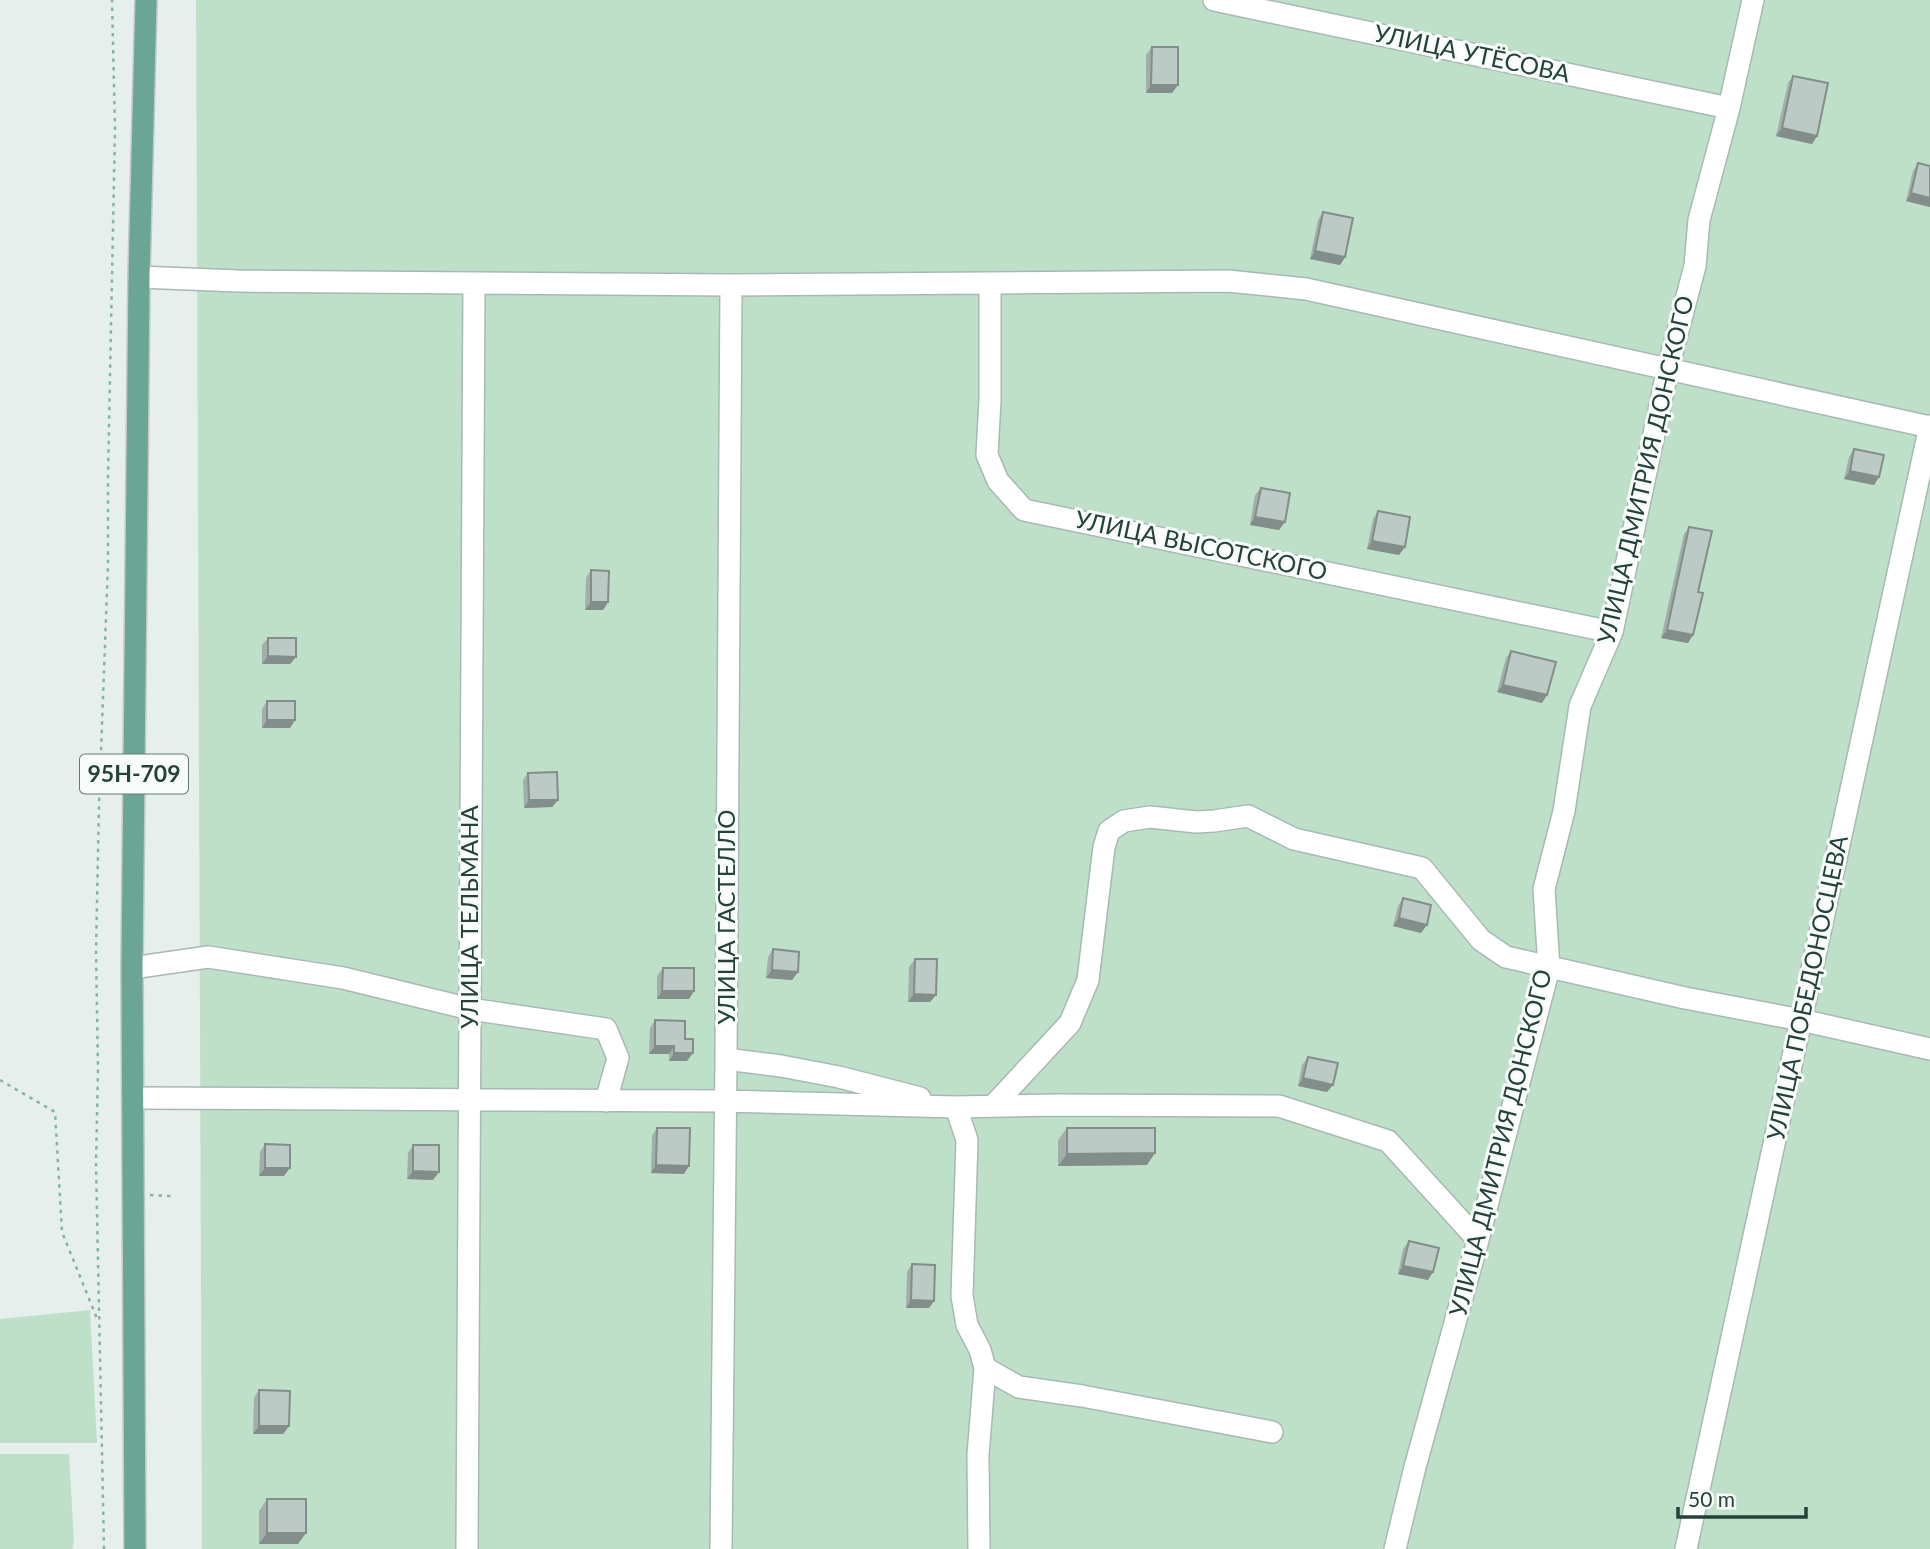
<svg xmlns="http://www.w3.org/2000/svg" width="1930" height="1549" font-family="Lato,sans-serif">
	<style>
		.green { fill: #bfe0c8 }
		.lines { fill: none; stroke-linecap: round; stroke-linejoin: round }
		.minor-casing { stroke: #a8b8b2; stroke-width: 24 }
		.major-casing { stroke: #c2cac8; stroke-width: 24 }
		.path { stroke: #86b3a5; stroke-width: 2.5; stroke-dasharray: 3.5 5; stroke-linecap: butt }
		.minor { stroke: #fff; stroke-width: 21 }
		.major { stroke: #6aa596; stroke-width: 21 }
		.wall { fill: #a1aea9 }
		.shaded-wall { fill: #838d89 }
		.building { fill: #bbcac4; stroke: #838d89; stroke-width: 2 }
		.labels { text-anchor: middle; stroke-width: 6; stroke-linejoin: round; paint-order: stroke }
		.shield { fill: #f7fbf9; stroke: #637a73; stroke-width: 2 }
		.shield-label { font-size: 23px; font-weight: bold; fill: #24423a }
		.street-label { font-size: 24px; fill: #24423a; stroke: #f7fbf9 }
	</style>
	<rect width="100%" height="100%" fill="#e6efeb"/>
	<path class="green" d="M 196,0 L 1930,0 L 1930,1549 L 202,1549 Z
		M 90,1310 L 97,1443 L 0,1443 L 0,1319 Z
		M 0,1454 L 69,1454 L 74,1542 L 72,1549 L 0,1549 Z"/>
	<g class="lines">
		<defs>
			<path id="minor" d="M 1214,0 L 1729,108
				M 139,277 L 238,281 L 731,285 L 1228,281 L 1306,289 L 1930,427
				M 990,283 L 990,400 L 987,455 L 998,481 L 1024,510 L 1612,632
				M 132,968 L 208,957 L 343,978 L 470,1009 L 606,1029 L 618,1058 L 606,1101
				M 726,1059 L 781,1066 L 839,1077 L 920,1098
				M 133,1098 L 726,1101 L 956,1107 L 1056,1105 L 1279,1106 L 1388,1141 L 1478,1240
				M 994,1105 L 1070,1023 L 1088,980 L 1104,847 L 1109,831 L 1124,821 L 1150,817 L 1196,822 L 1214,821 L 1248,816 L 1294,839 L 1422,868 L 1481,940 L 1506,957 L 1685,998 L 1801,1020 L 1930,1049
				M 956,1107 L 967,1140 L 962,1296 L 967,1325 L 980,1350 L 985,1368 L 1019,1387 L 1082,1396 L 1272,1432
				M 467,1549 L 474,284
				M 721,1549 L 726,1059 L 731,285
				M 979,1549 L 978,1455 L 985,1368
				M 1395,1549 L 1415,1467 L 1478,1240 L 1549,968 L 1544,889 L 1564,811 L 1580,706 L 1612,632 L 1668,368 L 1695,266 L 1699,220 L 1729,108 L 1753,0
				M 1686,1549 L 1930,426"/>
			<path id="major" d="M 135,1549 L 132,968 L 139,277 L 146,0"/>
		</defs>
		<use href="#minor" class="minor-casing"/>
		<use href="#major" class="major-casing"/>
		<path class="path" d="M 0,1080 L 55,1112 L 62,1232 L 98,1321
			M 150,1195 L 171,1196
			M 104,1549 L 96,1164 L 98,1069 L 96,952 L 99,805 L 108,564 L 108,476 L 115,128 L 112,0"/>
		<use href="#minor" class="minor"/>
		<use href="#major" class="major"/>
	</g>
	<path class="wall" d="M 1152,47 L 1172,93 L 1146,93 L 1146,55 Z
		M 1793,76 L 1817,136 L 1812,144 L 1776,136 L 1788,83 Z
		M 1918,163 L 1930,207 L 1906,201 L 1913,171 Z
		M 1323,212 L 1345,257 L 1340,265 L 1310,259 L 1318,220 Z
		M 1854,449 L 1879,477 L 1874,485 L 1844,479 L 1849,457 Z
		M 1261,488 L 1279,530 L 1250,525 L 1255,495 Z
		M 1378,511 L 1399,555 L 1367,549 L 1373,519 Z
		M 1689,527 L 1698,592 L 1688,643 L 1661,638 L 1684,534 Z
		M 591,570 L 608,602 L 603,610 L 585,610 L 586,578 Z
		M 268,638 L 296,657 L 290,664 L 262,664 L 262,645 Z
		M 1511,651 L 1542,703 L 1497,692 L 1506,658 Z
		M 267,701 L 295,720 L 290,728 L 262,728 L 262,709 Z
		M 528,773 L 558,800 L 552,807 L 524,808 L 523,780 Z
		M 1403,898 L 1421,933 L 1393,926 L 1398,906 Z
		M 773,949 L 798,972 L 792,980 L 766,978 L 768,957 Z
		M 915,959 L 936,995 L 930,1002 L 908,1002 L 909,967 Z
		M 663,968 L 694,991 L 689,999 L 657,999 L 657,976 Z
		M 655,1020 L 685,1039 L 687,1061 L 669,1061 L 669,1054 L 649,1054 L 650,1028 Z
		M 1308,1057 L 1327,1092 L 1298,1086 L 1302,1065 Z
		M 657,1128 L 684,1174 L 651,1173 L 652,1136 Z
		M 1067,1128 L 1147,1165 L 1058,1166 L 1058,1140 Z
		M 265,1144 L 284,1176 L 259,1176 L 260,1152 Z
		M 413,1145 L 433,1180 L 407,1179 L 408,1153 Z
		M 1409,1241 L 1428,1280 L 1398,1274 L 1403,1249 Z
		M 912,1264 L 934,1301 L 929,1308 L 906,1308 L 907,1272 Z
		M 259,1390 L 289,1426 L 283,1434 L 253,1434 L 254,1398 Z
		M 267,1499 L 298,1544 L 259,1544 L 259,1511 Z"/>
	<path class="shaded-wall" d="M 1151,85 L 1178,85 L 1172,93 L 1146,93 Z
		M 1782,128 L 1817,136 L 1812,144 L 1776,136 Z
		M 1911,193 L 1930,198 L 1930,207 L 1906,201 Z
		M 1315,251 L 1345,257 L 1340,265 L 1310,259 Z
		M 1850,471 L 1879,477 L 1874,485 L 1844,479 Z
		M 1255,517 L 1285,522 L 1279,530 L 1250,525 Z
		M 1372,541 L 1405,547 L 1399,555 L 1367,549 Z
		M 591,602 L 608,602 L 603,610 L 585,610 Z
		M 1667,630 L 1693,635 L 1688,643 L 1661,638 Z
		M 268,656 L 296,657 L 290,664 L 262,664 Z
		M 1503,685 L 1547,695 L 1542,703 L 1497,692 Z
		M 267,720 L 295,720 L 290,728 L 262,728 Z
		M 529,800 L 558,800 L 552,807 L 524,808 Z
		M 1399,918 L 1427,925 L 1421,933 L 1393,926 Z
		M 772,970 L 798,972 L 792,980 L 766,978 Z
		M 662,991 L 694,991 L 689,999 L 657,999 Z
		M 914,994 L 936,995 L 930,1002 L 908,1002 Z
		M 655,1046 L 674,1046 L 669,1054 L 649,1054 Z
		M 674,1053 L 693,1053 L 687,1061 L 669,1061 Z
		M 1303,1078 L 1333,1085 L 1327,1092 L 1298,1086 Z
		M 1155,1153 L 1147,1165 L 1058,1166 L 1067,1154 Z
		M 656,1165 L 689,1166 L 684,1174 L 651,1173 Z
		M 265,1168 L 290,1168 L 284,1176 L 259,1176 Z
		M 413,1171 L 439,1172 L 433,1180 L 407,1179 Z
		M 1403,1266 L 1433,1272 L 1428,1280 L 1398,1274 Z
		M 911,1300 L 934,1301 L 929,1308 L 906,1308 Z
		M 259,1426 L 289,1426 L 283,1434 L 253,1434 Z
		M 267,1533 L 306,1533 L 298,1544 L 259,1544 Z"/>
	<path class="building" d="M 1152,47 L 1178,47 L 1178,85 L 1151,85 Z
		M 1793,76 L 1828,83 L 1817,136 L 1782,128 Z
		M 1918,163 L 1930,166 L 1930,198 L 1911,193 Z
		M 1323,212 L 1353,218 L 1345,257 L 1315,251 Z
		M 1854,449 L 1884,455 L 1879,477 L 1850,471 Z
		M 1261,488 L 1290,493 L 1285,522 L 1255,517 Z
		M 1378,511 L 1410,517 L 1405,547 L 1372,541 Z
		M 1689,527 L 1712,531 L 1698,592 L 1703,593 L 1693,635 L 1667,630 Z
		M 591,570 L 609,571 L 608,602 L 591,602 Z
		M 268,638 L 296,638 L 296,657 L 268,656 Z
		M 1511,651 L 1556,662 L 1547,695 L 1503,685 Z
		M 267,701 L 295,701 L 295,720 L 267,720 Z
		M 557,772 L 558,800 L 529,800 L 528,773 Z
		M 1403,898 L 1431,905 L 1427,925 L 1399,918 Z
		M 773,949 L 799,952 L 798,972 L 772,970 Z
		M 915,959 L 937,959 L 936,995 L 914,994 Z
		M 663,968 L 694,968 L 694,991 L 662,991 Z
		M 655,1020 L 685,1021 L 685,1039 L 693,1039 L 693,1053 L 674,1053 L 674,1046 L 655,1046 Z
		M 1308,1057 L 1338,1063 L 1333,1085 L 1303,1078 Z
		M 657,1128 L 690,1128 L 689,1166 L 656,1165 Z
		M 1067,1128 L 1155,1128 L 1155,1153 L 1067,1154 Z
		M 265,1144 L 290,1145 L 290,1168 L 265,1168 Z
		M 413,1145 L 439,1145 L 439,1172 L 413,1171 Z
		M 1409,1241 L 1439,1248 L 1433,1272 L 1403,1266 Z
		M 912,1264 L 935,1265 L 934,1301 L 911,1300 Z
		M 259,1390 L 290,1391 L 289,1426 L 259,1426 Z
		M 267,1499 L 306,1499 L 306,1533 L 267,1533 Z"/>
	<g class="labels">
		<rect class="shield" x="80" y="754.5" width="108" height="39" rx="5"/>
		<g class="shield-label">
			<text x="134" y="782">95Н-709</text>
		</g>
		<g class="street-label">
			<text transform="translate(1472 54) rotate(12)" y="8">УЛИЦА УТЁСОВА</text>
			<text transform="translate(1646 470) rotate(-77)" y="8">УЛИЦА ДМИТРИЯ ДОНСКОГО</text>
			<text transform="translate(1201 546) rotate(12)" y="8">УЛИЦА ВЫСОТСКОГО</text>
			<text transform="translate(470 917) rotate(-90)" y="8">УЛИЦА ТЕЛЬМАНА</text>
			<text transform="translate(727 917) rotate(-90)" y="8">УЛИЦА ГАСТЕЛЛО</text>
			<text transform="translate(1808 988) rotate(-78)" y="8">УЛИЦА ПОБЕДОНОСЦЕВА</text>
			<text transform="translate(1501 1143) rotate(-76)" y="8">УЛИЦА ДМИТРИЯ ДОНСКОГО</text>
		</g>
	</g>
	<path d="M1678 1507v10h128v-10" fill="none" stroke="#24423a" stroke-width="3.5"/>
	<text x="1688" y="1507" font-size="21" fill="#24423a" stroke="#f7fbf9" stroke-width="5" paint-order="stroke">50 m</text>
</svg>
